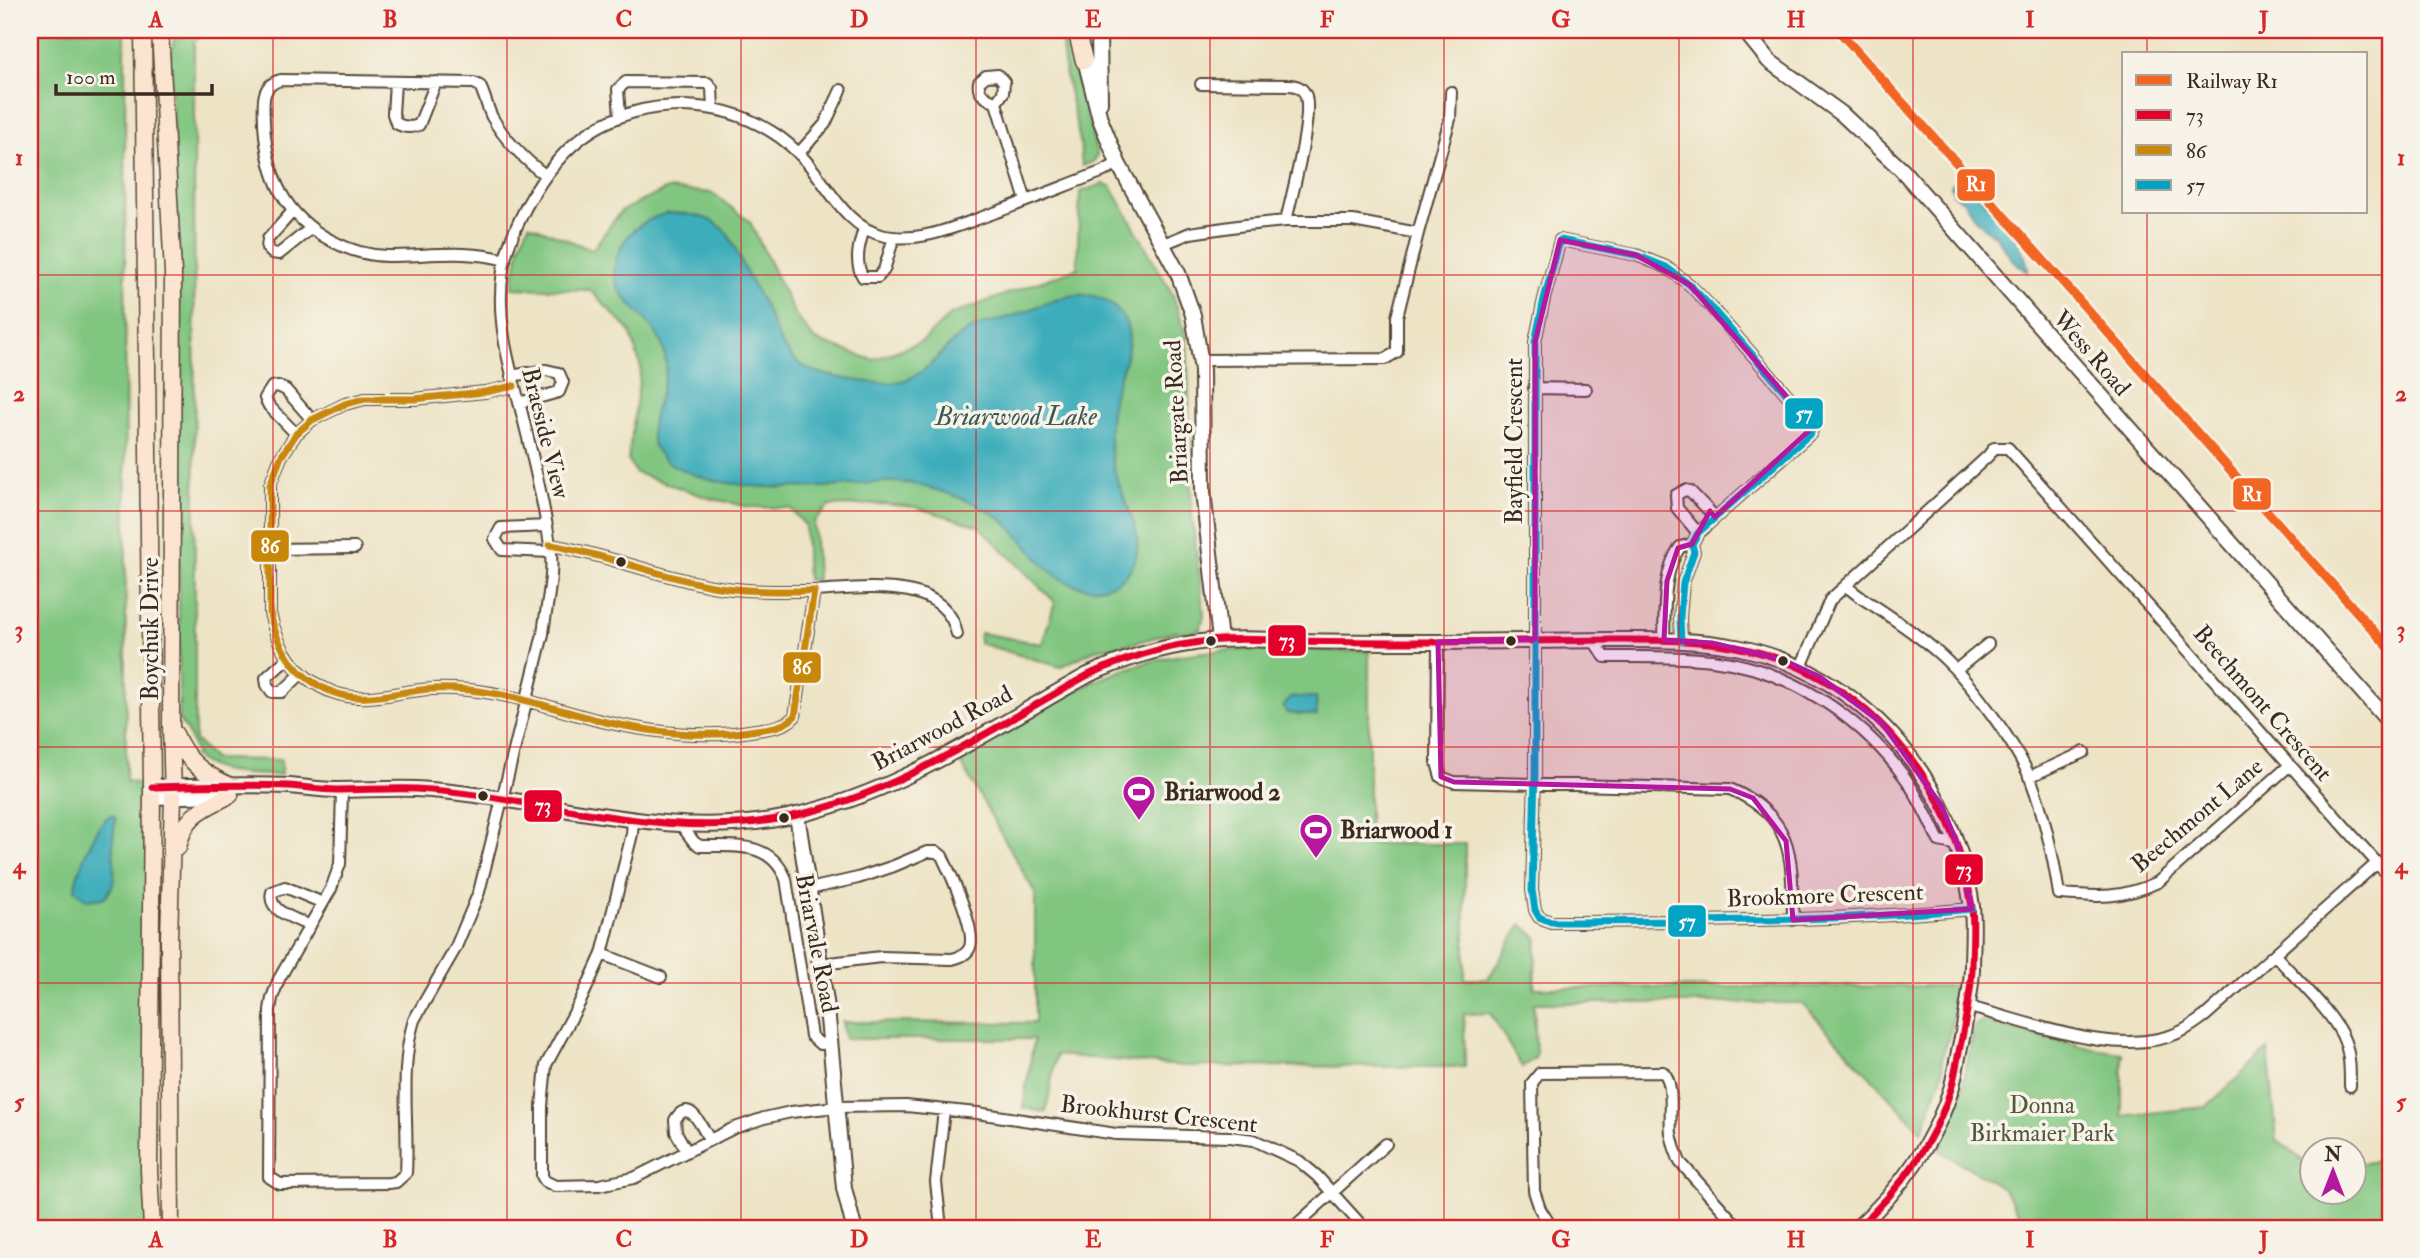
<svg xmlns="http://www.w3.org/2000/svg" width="2420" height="1258" font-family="'IM FELL Double Pica',serif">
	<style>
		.green { fill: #81c680; stroke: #5e784f; stroke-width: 2 }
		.water { fill: #3eadbb; stroke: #3c6c6c; stroke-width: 2 }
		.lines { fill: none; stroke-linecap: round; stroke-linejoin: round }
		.minor-casing { stroke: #564637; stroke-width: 14 }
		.tertiary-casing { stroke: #564637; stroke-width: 18 }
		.secondary-casing { stroke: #564637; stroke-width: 19 }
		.minor { stroke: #fff; stroke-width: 10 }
		.tertiary { stroke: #fff; stroke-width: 14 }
		.secondary { stroke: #fce5d0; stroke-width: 16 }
		.bus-1-casing { stroke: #f7f3e8; stroke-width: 12 }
		.bus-2-casing { stroke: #f7f3e8; stroke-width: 12 }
		.bus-3-casing { stroke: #f7f3e8; stroke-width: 12 }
		.bus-1 { stroke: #e4002b; stroke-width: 7 }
		.bus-2 { stroke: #c88708; stroke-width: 7 }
		.bus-3 { stroke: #03a3c5; stroke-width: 7 }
		.rail-1-casing { stroke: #f7f3e8; stroke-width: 14 }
		.rail-1 { stroke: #f26522; stroke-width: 9 }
		.marked { fill: #b5179e; fill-opacity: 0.2; stroke: #b5179e; stroke-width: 5; stroke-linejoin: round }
		.grid { fill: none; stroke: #d62828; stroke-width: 2; stroke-opacity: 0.55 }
		.bus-dot { fill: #3b2a1e; stroke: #f7f3e8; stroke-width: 2.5 }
		.labels { text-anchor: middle; stroke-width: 7; stroke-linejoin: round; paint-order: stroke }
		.street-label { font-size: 24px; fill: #3b2a1e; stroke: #f7f3e8 }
		.poi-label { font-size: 24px; font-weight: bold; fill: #3b2a1e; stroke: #f7f3e8; text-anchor: start }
		.park-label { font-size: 24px; fill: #50593b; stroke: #f7f3e8 }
		.water-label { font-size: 26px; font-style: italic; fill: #3c5855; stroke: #f7f3e8 }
		.line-badge { stroke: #f7f3e8; stroke-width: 2.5 }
		.badge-label { font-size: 19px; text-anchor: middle; font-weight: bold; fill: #fff }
		.neatline { fill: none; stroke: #d62828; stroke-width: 2.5 }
		.grid-label { font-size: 23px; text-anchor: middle; font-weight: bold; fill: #d62828 }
	</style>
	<rect width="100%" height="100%" fill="#f7f3e8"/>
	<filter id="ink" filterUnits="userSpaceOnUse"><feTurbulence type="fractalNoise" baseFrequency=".0143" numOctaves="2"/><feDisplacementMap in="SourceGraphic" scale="14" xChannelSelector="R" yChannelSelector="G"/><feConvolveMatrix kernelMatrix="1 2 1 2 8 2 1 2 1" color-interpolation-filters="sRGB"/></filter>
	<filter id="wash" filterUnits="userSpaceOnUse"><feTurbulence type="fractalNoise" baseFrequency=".00686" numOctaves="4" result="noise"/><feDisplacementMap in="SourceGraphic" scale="28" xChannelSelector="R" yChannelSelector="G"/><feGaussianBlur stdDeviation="1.57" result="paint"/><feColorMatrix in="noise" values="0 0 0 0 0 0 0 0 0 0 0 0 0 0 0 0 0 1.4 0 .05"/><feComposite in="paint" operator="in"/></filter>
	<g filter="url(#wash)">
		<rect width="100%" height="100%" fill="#ede3c5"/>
		<path class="green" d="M 30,30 L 125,30 L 126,781 L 152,787 L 153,1228 L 30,1228 Z
			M 176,30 L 206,30 L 194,42 L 195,740 L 213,759 L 281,760 L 281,775 C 251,774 218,777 194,756 L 196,753 L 187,731 L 179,720 L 179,258 L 170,58 Z
			M 1060,30 L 1071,30 L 1082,97 L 1097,153 L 1097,157 L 1093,162 L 1082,166 L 1080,141 L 1066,77 Z
			M 1103,184 L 1111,186 L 1173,295 L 1187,339 L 1192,516 L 1204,616 L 1200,629 L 1193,632 L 1174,632 L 1134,643 L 1097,649 L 1060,667 L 979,643 L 980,633 L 1042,644 L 1055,602 L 979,526 L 915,507 L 883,504 L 829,506 L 814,522 L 817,579 L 807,580 L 805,525 L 790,508 L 750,507 L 709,498 L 636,473 L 628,460 L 641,368 L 630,331 L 590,290 L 512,288 L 520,246 L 529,224 L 592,250 L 621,211 L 667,189 L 712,193 L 750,222 L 794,313 L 815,340 L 873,360 L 923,341 L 950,315 L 1077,268 L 1080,192 Z
			M 1369,651 L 1369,844 L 1465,844 L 1465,979 L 1488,979 L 1521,924 L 1537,937 L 1534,988 L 1957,986 L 1951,1029 L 1942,1057 L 1943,1072 L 1922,1132 L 1802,1003 L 1534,1003 L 1536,1057 L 1522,1067 L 1490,1013 L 1464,1014 L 1465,1067 L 1183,1066 L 1056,1055 L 1046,1112 L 1023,1108 L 1034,1039 L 845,1039 L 842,1022 L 1035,1023 L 1035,893 L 961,763 C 1023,720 1089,674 1165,658 C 1231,644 1302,651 1369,651 Z
			M 1983,1022 L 2093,1049 L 2122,1053 L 2122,1116 L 2206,1107 L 2268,1050 L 2277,1140 L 2311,1167 L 2312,1192 L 2354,1192 L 2354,1164 L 2390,1160 L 2390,1228 L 2027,1228 L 2003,1188 L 1939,1150 L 1962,1090 L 1973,1033 L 1976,1024 Z"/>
		<path class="water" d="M 1956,182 C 1982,190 2029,245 2028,272 L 2015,263 L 1997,238 L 1976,220 L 1964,202 L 1954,194 L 1951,187 L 1952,183 Z
			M 668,213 C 686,213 708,215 722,228 C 732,237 737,253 742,264 C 748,277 755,289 762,301 C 775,328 782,360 814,371 C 834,378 876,385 896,382 C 932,376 941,345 969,330 C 983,322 1000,321 1016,315 C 1048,304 1086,279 1116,309 C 1121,314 1127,322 1128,330 C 1132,351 1119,374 1114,394 C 1109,418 1108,444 1114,468 C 1121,501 1156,545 1125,576 C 1118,583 1105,588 1096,588 C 1053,591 1033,548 1006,523 C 991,510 973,502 955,496 C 940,491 923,485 907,483 C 885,480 863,484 841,486 C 790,489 716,491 671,464 C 630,439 666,400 666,366 C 666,309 590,303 622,245 C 632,227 649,218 668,213 Z
			M 1291,697 L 1316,697 L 1317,715 L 1287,713 L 1283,707 Z
			M 111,815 L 115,817 C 116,826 112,835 113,845 C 113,862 120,886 103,898 L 87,900 L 75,890 C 75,874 97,822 111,815 Z"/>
	</g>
	<g filter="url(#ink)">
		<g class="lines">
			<defs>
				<path id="minor" d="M 395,82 L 393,114 L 396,123 C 404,128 411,128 419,125 L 436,82
					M 1201,84 L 1289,85 C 1297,85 1303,88 1306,96 C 1312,121 1292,194 1286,221
					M 996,103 C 987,98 977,95 979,82 L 986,76 L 998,75 L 1004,82 L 1003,93 L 996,103 L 1026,201
					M 620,117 L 618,89 L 626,82 L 708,83 L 712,88 L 713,108
					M 799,153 L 825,124 L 841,90
					M 293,211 L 268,239 L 267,248 L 272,253 L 279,254 L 310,229
					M 864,229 C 859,244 854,263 863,277 L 878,277 L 884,270 L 894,237
					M 1418,233 L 1450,119 L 1451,92
					M 1161,245 L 1190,233 L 1245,225 L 1286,221 L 1353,221 L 1418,233 L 1397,317 L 1397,352 L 1385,359 L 1201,360
					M 505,260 C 468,249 426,256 388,256 C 368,256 349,250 332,241 C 284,216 267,177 264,123 C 264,106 259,85 281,80 L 474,83 L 480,86 C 485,96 487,107 492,117 C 504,139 526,161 545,175
					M 511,376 L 546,370 L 559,373 L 563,382 L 559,392 L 519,403
					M 514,386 L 485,392 L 414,399 L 365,399 L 345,404 L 312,420 L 296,434 L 281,457 L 270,485 L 270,613 C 278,650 295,677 332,692 C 365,705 399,690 432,689 C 444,688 457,689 469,690 C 511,694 552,708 593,719 C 646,732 702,740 756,730 C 770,728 785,727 795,716 L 814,591 C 780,591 745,592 712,586 C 657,576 605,554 550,545
					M 1534,388 L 1586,389
					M 296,434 L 269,406 L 265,398 L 272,387 L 278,386 L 286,390 L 312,420
					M 547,526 L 501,528 L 495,539 L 502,550 L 551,552
					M 1698,533 L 1677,508 L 1676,495 L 1685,490 L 1690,491 L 1715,517
					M 270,549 L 355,548
					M 1846,585 C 1855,595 1865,600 1876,607 C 1897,621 1918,635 1936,651 C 1968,678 2015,742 2031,780 C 2045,817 2053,855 2059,894 C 2098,897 2122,899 2158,882 L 2290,765
					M 814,591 C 858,589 945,574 957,634
					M 1593,640 L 1605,657 C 1641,657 1677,656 1712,660 C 1790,669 1861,717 1906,779 C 1919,798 1929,820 1939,841 L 1958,845
					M 1664,640 C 1665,611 1662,572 1680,547 L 1692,544
					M 1681,641 L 1680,617 L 1683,583 L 1694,552 L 1692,544 L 1698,533 L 1811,433 L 1813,427 L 1810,421 L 1710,306 L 1690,285 L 1666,267 L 1636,255 L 1560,240 L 1544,299 L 1535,342 L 1535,773 L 1532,890 L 1535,910 L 1539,917 L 1551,922 C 1691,921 1832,922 1972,909
					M 1438,642 L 1437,763 L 1441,777 L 1454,782 L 1730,789 C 1795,817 1792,858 1793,920
					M 287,659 L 266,678 L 267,685 L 272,692 L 282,692 L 301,674
					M 1801,667 L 1830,600 L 1988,456 L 1994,448 L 2008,448 L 2377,863 L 2205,1016 C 2198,1021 2190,1027 2182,1031 C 2123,1061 2029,1022 1969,1007
					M 1956,670 L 1988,644
					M 2029,777 L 2084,752
					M 342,790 L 340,864 L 331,889 L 279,979 L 272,998 L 270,1010 L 269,1177 L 280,1184 L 389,1183 L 396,1182 L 406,1173 C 409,1123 399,1069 414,1020 L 455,949 L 479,892 L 543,634 C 546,606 555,573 550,545 C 543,497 531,449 519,402 C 507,358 496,316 503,270 C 506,248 516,227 526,207 C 542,178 563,149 591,131 C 646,97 718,98 772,132 C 785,140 796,150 806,161 C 830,188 846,228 885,236 C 923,243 959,225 994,213 C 1030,200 1067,185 1104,171 L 1118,163
					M 633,820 L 632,834 L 602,954 L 581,1000 L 546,1065 L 542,1106 L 542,1176 L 545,1181 L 555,1186 L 599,1185 L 634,1178 L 732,1129 L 764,1118 L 791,1112 L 836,1107 L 906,1106 L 977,1113 L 1116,1134 L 1230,1137 L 1254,1140 L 1299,1161 L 1317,1176 L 1364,1228
					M 681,825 L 694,842 L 700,846 C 735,847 770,840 786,879 L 811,1036 L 820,1044 L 830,1043
					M 2377,863 L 2390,878
					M 809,889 L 858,878 L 894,866 L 927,852 L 937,852 L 942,856 C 951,874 976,929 970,947 C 967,955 959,957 952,959 L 881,957 L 821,964
					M 310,926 C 295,918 267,912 272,892 L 285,887 L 323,903
					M 602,954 L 661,977
					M 2275,955 C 2295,978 2335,1014 2345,1042 C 2350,1055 2350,1071 2350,1086
					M 686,1150 L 676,1132 L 675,1120 C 689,1096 702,1127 709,1139
					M 941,1228 L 936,1182 L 944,1110
					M 1293,1228 L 1386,1144
					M 1552,1228 L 1540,1209 L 1534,1191 L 1532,1083 L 1540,1073 L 1663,1072 C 1675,1082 1669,1118 1671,1134 C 1673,1144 1676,1153 1680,1162 L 1739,1228"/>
				<path id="tertiary" d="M 1099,30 L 1100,103
					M 1744,30 L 1769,61 L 1842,114 L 1902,170 L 2390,723
					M 1083,52 L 1100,119 L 1118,163 L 1178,273 L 1193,315 L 1202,370 L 1203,492 L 1220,640
					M 152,787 C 198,786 244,784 289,786 C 305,787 321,790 337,790 C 363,790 390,788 416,789 C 540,796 663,843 788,817 C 897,795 992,728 1088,675 C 1121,660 1157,648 1194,643 C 1228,637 1263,640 1298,641 C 1344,642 1391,642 1437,642 C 1495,641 1553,641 1611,640 C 1652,640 1694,639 1736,647 C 1862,671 1955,781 1972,907 C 1974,927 1972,949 1972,969 C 1971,993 1966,1015 1962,1038 C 1958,1054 1956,1070 1952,1086 C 1936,1141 1899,1191 1857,1228
					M 152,797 L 219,795
					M 797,815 L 827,1008 L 844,1188 L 854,1228"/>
				<path id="secondary" d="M 143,30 L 152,787 L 149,1170 L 152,1228
					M 160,30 L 173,273 L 171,726 L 173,797 L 169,939 L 171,1228
					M 1076,30 L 1084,61
					M 175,734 C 186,761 204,774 230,786
					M 178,847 C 185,814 203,809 230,795"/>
			</defs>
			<use href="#minor" class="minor-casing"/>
			<use href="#tertiary" class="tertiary-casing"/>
			<use href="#secondary" class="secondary-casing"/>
			<use href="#minor" class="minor"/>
			<use href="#tertiary" class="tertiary"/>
			<use href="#secondary" class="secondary"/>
			<defs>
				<path id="bus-1" d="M 152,787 C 198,786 244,784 289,786 C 305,787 321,790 337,790 C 363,790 390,788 416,789 C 540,796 663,843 788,817 C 897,795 992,728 1088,675 C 1121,660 1157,648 1194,643 C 1228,637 1263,640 1298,641 C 1344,642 1391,642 1437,642 C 1495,641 1553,641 1611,640 C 1652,640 1694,639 1736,647 C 1862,671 1955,781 1972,907 C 1974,927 1972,949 1972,969 C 1971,993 1966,1015 1962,1038 C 1958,1054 1956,1070 1952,1086 C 1936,1141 1899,1191 1857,1228"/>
				<path id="bus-2" d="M 514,386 L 485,392 L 414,399 L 365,399 L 345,404 L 312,420 L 296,434 L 281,457 L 270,485 L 270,613 C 278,650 295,677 332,692 C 365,705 399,690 432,689 C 444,688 457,689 469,690 C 511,694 552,708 593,719 C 646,732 702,740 756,730 C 770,728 785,727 795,716 L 814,591 C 780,591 745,592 712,586 C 657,576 605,554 550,545"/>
				<path id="bus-3" d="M 1681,641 L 1680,617 L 1683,583 L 1694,552 L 1692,544 L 1698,533 L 1811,433 L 1813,427 L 1810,421 L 1710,306 L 1690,285 L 1666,267 L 1636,255 L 1560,240 L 1544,299 L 1535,342 L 1535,773 L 1532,890 L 1535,910 L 1539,917 L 1551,922 C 1691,921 1832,922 1972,909"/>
			</defs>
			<use href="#bus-1" class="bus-1-casing"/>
			<use href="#bus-2" class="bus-2-casing"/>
			<use href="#bus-3" class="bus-3-casing"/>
			<use href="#bus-1" class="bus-1"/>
			<use href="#bus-2" class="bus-2"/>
			<use href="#bus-3" class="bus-3"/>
			<defs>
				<path id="rail-1" d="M 1838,30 L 2390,649"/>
			</defs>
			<use href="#rail-1" class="rail-1-casing"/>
			<use href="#rail-1" class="rail-1"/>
		</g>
	</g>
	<path class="marked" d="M 1560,240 L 1636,255 L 1690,285 L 1813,427 L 1715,517 L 1710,511 L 1692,544 L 1678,548 L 1667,581 L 1664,640 L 1712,643 L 1781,659 L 1820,677 L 1882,723 L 1941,805 L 1958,845 L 1972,909 L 1793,920 L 1786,841 L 1753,798 L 1730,789 L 1454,782 L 1441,777 L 1438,642 L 1535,639 L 1535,342 Z"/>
	<path class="grid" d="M 273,30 L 273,1228M 507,30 L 507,1228M 741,30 L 741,1228M 976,30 L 976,1228M 1210,30 L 1210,1228M 1444,30 L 1444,1228M 1679,30 L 1679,1228M 1913,30 L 1913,1228M 2147,30 L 2147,54M 2147,212 L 2147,1228M 30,275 L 2390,275M 30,511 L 2390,511M 30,747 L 2390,747M 30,983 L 2390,983"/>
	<defs>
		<symbol id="stadium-pin" viewBox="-11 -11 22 30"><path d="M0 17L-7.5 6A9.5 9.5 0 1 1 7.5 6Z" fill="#b5179e" stroke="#f7f3e8"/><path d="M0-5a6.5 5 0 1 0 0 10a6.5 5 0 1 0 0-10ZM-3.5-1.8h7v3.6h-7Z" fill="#fff"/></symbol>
	</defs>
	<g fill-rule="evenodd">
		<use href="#stadium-pin" x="1120" y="773" width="38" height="52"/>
		<use href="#stadium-pin" x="1297" y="811" width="38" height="52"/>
	</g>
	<g class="bus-dot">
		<circle cx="621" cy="562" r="6"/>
		<circle cx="1211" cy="641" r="6"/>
		<circle cx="1511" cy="641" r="6"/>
		<circle cx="1783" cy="661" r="6"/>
		<circle cx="483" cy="796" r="6"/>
		<circle cx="784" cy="818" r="6"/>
	</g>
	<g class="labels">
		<g class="street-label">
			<text transform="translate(2092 353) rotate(49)" y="8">Wess Road</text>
			<text transform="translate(1176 412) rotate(-93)" y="8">Briargate Road</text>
			<text transform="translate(546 433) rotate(76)" y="8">Braeside View</text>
			<text transform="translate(1514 441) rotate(-90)" y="8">Bayfield Crescent</text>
			<text transform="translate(150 629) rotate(-90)" y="8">Boychuk Drive</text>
			<text transform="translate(2263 703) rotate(49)" y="8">Beechmont Crescent</text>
			<text transform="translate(942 728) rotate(-28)" y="8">Briarwood Road</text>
			<text transform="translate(2197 815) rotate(-40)" y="8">Beechmont Lane</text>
			<text transform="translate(1825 895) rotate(-2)" y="8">Brookmore Crescent</text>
			<text transform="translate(817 943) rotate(79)" y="8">Briarvale Road</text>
			<text transform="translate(1159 1114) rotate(6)" y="8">Brookhurst Crescent</text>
		</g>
		<g class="poi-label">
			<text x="1164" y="800">Briarwood 2</text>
			<text x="1340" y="838">Briarwood 1</text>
		</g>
		<g class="park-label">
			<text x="2042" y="1113">Donna<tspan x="2042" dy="28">Birkmaier Park</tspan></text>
		</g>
		<g class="water-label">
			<text x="1016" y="425">Briarwood Lake</text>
		</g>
	</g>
	<g class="line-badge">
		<rect x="1956" y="168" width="40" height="34" rx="7" fill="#f26522"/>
		<rect x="1784" y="397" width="40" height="33" rx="7" fill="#03a3c5"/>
		<rect x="2232" y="477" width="40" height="34" rx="7" fill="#f26522"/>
		<rect x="250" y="529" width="40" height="34" rx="7" fill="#c88708"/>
		<rect x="1267" y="624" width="40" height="33" rx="7" fill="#e4002b"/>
		<rect x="782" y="651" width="40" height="33" rx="7" fill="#c88708"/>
		<rect x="523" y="789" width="40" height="34" rx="7" fill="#e4002b"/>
		<rect x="1944" y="853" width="40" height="33" rx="7" fill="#e4002b"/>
		<rect x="1667" y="904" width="40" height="34" rx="7" fill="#03a3c5"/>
	</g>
	<g class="badge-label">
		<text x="1976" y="191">R1</text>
		<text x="1804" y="420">57</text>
		<text x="2252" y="501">R1</text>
		<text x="270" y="553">86</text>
		<text x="1287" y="647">73</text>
		<text x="802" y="674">86</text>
		<text x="543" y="812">73</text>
		<text x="1964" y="876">73</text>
		<text x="1687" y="928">57</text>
	</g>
	<rect width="2420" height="1258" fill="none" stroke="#f7f3e8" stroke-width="77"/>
	<rect x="2122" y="52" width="245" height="161" fill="#f7f3e8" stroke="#aca397" stroke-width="2"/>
	<rect x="2136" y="75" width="35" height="10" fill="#f26522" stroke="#aca397" stroke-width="2"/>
	<text x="2186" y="88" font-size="21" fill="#3b2a1e">Railway R1</text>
	<rect x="2136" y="110" width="35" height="10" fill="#e4002b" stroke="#aca397" stroke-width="2"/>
	<text x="2186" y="122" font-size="21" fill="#3b2a1e">73</text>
	<rect x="2136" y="145" width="35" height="10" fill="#c88708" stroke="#aca397" stroke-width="2"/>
	<text x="2186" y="158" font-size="21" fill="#3b2a1e">86</text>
	<rect x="2136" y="180" width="35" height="10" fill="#03a3c5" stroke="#aca397" stroke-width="2"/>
	<text x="2186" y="192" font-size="21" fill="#3b2a1e">57</text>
	<g transform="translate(2333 1171)"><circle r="33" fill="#f7f3e8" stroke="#aca397" stroke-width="2"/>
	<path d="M0-5L12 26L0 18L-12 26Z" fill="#b5179e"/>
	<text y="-10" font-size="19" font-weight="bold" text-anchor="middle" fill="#3b2a1e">N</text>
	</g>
	<path d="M56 84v10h156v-10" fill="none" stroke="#3b2a1e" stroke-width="3.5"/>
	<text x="66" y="84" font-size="21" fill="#3b2a1e" stroke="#f7f3e8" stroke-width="5" paint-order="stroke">100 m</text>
	<rect x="38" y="38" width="2344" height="1182" class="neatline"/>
	<g class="grid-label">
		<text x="156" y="27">A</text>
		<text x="390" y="27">B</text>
		<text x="624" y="27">C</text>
		<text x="859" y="27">D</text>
		<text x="1093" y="27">E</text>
		<text x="1327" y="27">F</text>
		<text x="1561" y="27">G</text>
		<text x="1796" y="27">H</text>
		<text x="2030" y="27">I</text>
		<text x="2264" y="27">J</text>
		<text x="19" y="165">1</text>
		<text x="2401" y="165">1</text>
		<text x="19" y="401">2</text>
		<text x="2401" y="401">2</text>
		<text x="19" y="637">3</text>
		<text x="2401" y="637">3</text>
		<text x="19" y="873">4</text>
		<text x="2401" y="873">4</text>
		<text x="19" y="1109">5</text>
		<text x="2401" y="1109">5</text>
		<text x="156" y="1247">A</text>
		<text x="390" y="1247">B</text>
		<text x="624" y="1247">C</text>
		<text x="859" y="1247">D</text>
		<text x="1093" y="1247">E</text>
		<text x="1327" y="1247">F</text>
		<text x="1561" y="1247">G</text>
		<text x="1796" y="1247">H</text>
		<text x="2030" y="1247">I</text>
		<text x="2264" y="1247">J</text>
	</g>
</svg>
